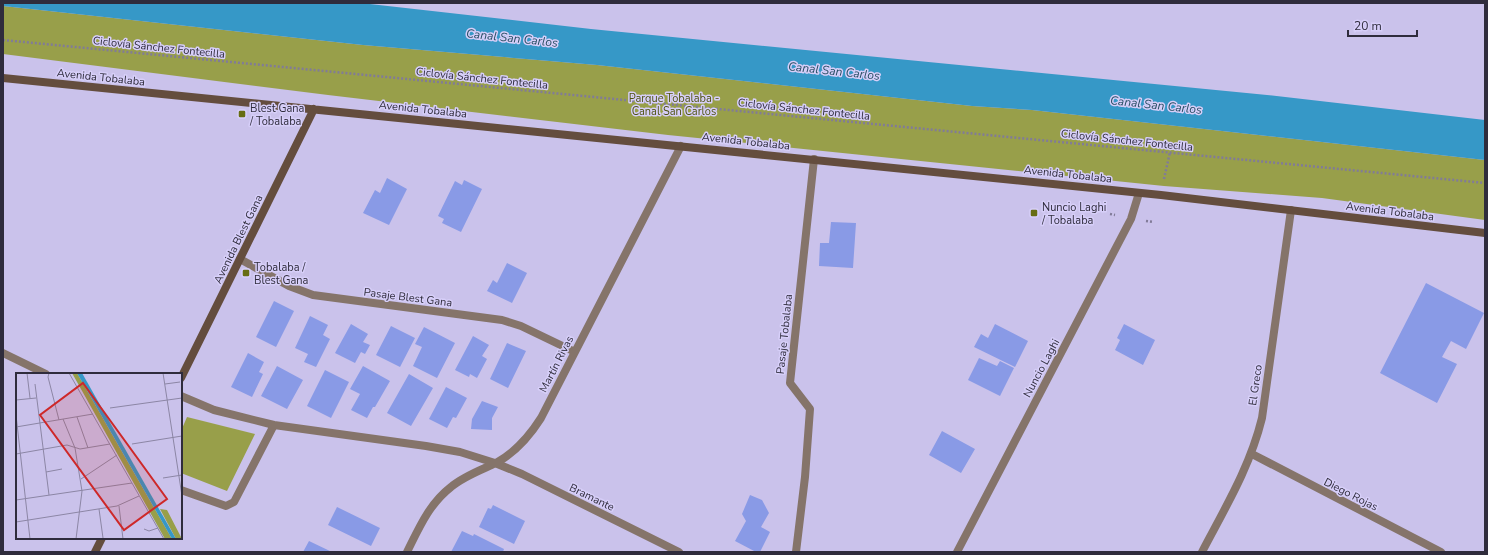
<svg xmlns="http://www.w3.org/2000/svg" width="1488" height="555" font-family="'Nunito Sans',sans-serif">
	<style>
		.green { fill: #989f4a }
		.water { fill: #3698c7 }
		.building { fill: #899ae6 }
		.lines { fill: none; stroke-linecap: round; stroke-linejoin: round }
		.path { stroke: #817b98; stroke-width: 2.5; stroke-dasharray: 2 2; stroke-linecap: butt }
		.street { stroke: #85746a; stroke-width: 8 }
		.secondary { stroke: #644d3e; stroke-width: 8 }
		.poi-dot { fill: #676d12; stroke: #d7cff9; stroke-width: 1.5 }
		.labels { text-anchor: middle; stroke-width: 3; stroke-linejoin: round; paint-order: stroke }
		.street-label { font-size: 11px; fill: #2f2c3c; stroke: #d7cff9 }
		.park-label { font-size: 11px; fill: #4f5412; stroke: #d7cff9 }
		.poi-label { font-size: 11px; fill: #2f2c3c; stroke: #d7cff9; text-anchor: start }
		.water-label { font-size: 12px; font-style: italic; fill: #264e63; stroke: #d7cff9 }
		.inset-road { fill: none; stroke: #8c86a5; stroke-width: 1 }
		.view { fill: #ce2829; fill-opacity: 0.15; stroke: #ce2829; stroke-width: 2 }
		.inset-edge { fill: none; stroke: #2f2c3c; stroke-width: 2 }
	</style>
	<rect width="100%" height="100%" fill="#cac2eb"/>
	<path class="green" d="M 3,6 L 363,45 L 597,65 L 972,106 L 1032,110 L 1485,160 L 1485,220 L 1322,198 L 1164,186 L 668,135 L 328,95 L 3,54 Z
		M 187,417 L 255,434 L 227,491 L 181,473 L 181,431 Z"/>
	<path class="water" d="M 3,3 L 361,3 L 591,29 L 1267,95 L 1485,120 L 1485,160 L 1032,110 L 972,106 L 597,65 L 363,45 L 3,6 Z"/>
	<path class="building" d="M 387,178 L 407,189 L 389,225 L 363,213 L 375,190 L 380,193 Z
		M 464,180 L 482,189 L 461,232 L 442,223 L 444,219 L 438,216 L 455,181 L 462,185 Z
		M 831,222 L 856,223 L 853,268 L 819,266 L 820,243 L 829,243 Z
		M 507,263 L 527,273 L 512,303 L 487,291 L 493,280 L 497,283 Z
		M 1426,283 L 1484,313 L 1466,349 L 1451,341 L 1442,357 L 1457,364 L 1437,403 L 1380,373 Z
		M 274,301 L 294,311 L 276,347 L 256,337 Z
		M 310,316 L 328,325 L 323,335 L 330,339 L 316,367 L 304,362 L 308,354 L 295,348 Z
		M 351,324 L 368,334 L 363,342 L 370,345 L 365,354 L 361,352 L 355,363 L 335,353 Z
		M 995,324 L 1028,341 L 1015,367 L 974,347 L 981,334 L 988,338 Z
		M 1124,324 L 1155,340 L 1143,365 L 1115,350 L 1120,340 L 1117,338 Z
		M 391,326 L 415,338 L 400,367 L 376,355 Z
		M 424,327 L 455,343 L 437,378 L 413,366 L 422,347 L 415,344 Z
		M 473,336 L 489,345 L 482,356 L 487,359 L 477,378 L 470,374 L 469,377 L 455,370 Z
		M 507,343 L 526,351 L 508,388 L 490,379 Z
		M 248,353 L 264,362 L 259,372 L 263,374 L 252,397 L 231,387 Z
		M 979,358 L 997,366 L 1000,361 L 1014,368 L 1000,396 L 968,380 Z
		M 277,366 L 303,380 L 287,409 L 261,396 Z
		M 363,366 L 390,381 L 375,407 L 373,407 L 367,418 L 351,410 L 360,394 L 350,389 Z
		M 325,370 L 349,382 L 331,418 L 307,406 Z
		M 409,374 L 433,388 L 411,426 L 387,413 Z
		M 446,387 L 467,398 L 456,418 L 453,417 L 447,428 L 429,419 Z
		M 482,401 L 498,407 L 492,418 L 492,430 L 471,429 L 472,419 Z
		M 942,431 L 975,449 L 961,473 L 929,455 Z
		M 750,495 L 762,500 L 769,513 L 761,527 L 770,532 L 760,552 L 756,552 L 735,541 L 746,521 L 742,514 Z
		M 493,505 L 525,521 L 514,544 L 479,527 L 488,508 L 491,509 Z
		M 337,507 L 380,528 L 371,546 L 328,525 Z
		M 462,531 L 473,536 L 474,534 L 504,549 L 503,552 L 451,552 Z
		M 309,541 L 332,552 L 303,552 Z"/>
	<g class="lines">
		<path class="path" d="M 3,40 L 1485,183
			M 1164,179 L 1170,152
			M 1110,214 L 1115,215
			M 1146,221 L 1153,222"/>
		<path class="street" d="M 240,259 L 289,286 L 313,295 L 502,320 L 521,326 L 575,352
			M 3,353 L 46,374
			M 181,396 L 214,410 L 274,425 L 426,446 L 460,452 L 495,463 L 522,474 L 679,552
			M 1252,454 L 1441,552
			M 181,490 L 226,506 L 234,502 L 274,425
			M 407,552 C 419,528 429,504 451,487 C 464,476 481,470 496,463 C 516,452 529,437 541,418 L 681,146
			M 796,552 L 805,477 L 810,409 L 790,383 L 814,159
			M 957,552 L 1131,219 L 1139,193
			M 1202,552 C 1225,508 1250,467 1262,418 L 1291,210"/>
		<path class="secondary" d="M 3,78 L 1161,195 L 1485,233
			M 181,378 L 314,109
			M 95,552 L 102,538"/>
	</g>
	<g class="poi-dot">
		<rect x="238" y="110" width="8" height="8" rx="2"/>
		<rect x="1030" y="209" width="8" height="8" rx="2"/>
		<rect x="242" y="269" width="8" height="8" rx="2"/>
	</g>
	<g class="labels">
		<g class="street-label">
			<text transform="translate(159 47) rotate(6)" y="4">Ciclovía Sánchez Fontecilla</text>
			<text transform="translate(101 77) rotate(6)" y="4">Avenida Tobalaba</text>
			<text transform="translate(482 78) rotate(6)" y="4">Ciclovía Sánchez Fontecilla</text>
			<text transform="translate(423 109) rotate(6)" y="4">Avenida Tobalaba</text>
			<text transform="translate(804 109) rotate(6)" y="4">Ciclovía Sánchez Fontecilla</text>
			<text transform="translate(1127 140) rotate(6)" y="4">Ciclovía Sánchez Fontecilla</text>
			<text transform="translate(746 141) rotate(6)" y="4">Avenida Tobalaba</text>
			<text transform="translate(1068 174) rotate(6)" y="4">Avenida Tobalaba</text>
			<text transform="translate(1390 211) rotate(7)" y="4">Avenida Tobalaba</text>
			<text transform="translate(238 239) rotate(-64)" y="4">Avenida Blest Gana</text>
			<text transform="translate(408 297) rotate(7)" y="4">Pasaje Blest Gana</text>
			<text transform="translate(784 334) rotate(-84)" y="4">Pasaje Tobalaba</text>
			<text transform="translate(556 364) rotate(-63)" y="4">Martín Rivas</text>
			<text transform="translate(1041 368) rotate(-62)" y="4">Nuncio Laghi</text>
			<text transform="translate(1255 385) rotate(-82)" y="4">El Greco</text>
			<text transform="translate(1351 494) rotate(27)" y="4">Diego Rojas</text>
			<text transform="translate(592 497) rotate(26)" y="4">Bramante</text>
		</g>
		<g class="park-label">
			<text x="674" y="102">Parque Tobalaba -<tspan x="674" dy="13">Canal San Carlos</tspan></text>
		</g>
		<g class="poi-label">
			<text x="250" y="112">Blest Gana<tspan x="250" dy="13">/ Tobalaba</tspan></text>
			<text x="1042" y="211">Nuncio Laghi<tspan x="1042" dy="13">/ Tobalaba</tspan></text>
			<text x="254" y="271">Tobalaba /<tspan x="254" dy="13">Blest Gana</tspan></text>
		</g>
		<g class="water-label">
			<text transform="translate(512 38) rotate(6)" y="4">Canal San Carlos</text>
			<text transform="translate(834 71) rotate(6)" y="4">Canal San Carlos</text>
			<text transform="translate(1156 105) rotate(6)" y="4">Canal San Carlos</text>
		</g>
	</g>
	<g transform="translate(16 373)">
		<rect width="166" height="166" fill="#cac2eb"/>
		<path d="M 56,0 L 61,0 L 156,166 L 149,166 ZM 144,136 L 151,137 L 166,166 L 160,166 Z" fill="#989f4a"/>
		<path d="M 61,0 L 66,0 L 160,166 L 156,166 Z" fill="#3698c7"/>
		<path class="inset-road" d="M 11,0 L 14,25M 33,0 L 32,4 L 43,47M 53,0 L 148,166M 147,0 L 166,123M 19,11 L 33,122M 149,11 L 164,9M 0,27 L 20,25M 94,35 L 166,25M 0,42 L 14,166M 61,44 L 72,75M 47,46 L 59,75 L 66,118 L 60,166M 0,54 L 77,41M 116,71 L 166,63M 0,81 L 51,72 L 64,76 L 94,71M 30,99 L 46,96M 147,105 L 166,102M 65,106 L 101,82M 0,127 L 116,110M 103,133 L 107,166M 83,136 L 87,165M 0,149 L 101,133 L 123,123M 128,156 L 133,158 L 142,155"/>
		<path class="view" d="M 67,10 L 151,126 L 108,157 L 24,42 Z"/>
		<rect width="166" height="166" class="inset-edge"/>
	</g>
	<rect width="1488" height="555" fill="none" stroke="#2f2c3c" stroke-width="8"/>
	<path d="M1348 30v6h69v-6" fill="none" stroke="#2f2c3c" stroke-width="2"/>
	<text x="1354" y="30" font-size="12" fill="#2f2c3c" stroke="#d7cff9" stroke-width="3" paint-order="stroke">20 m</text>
</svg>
